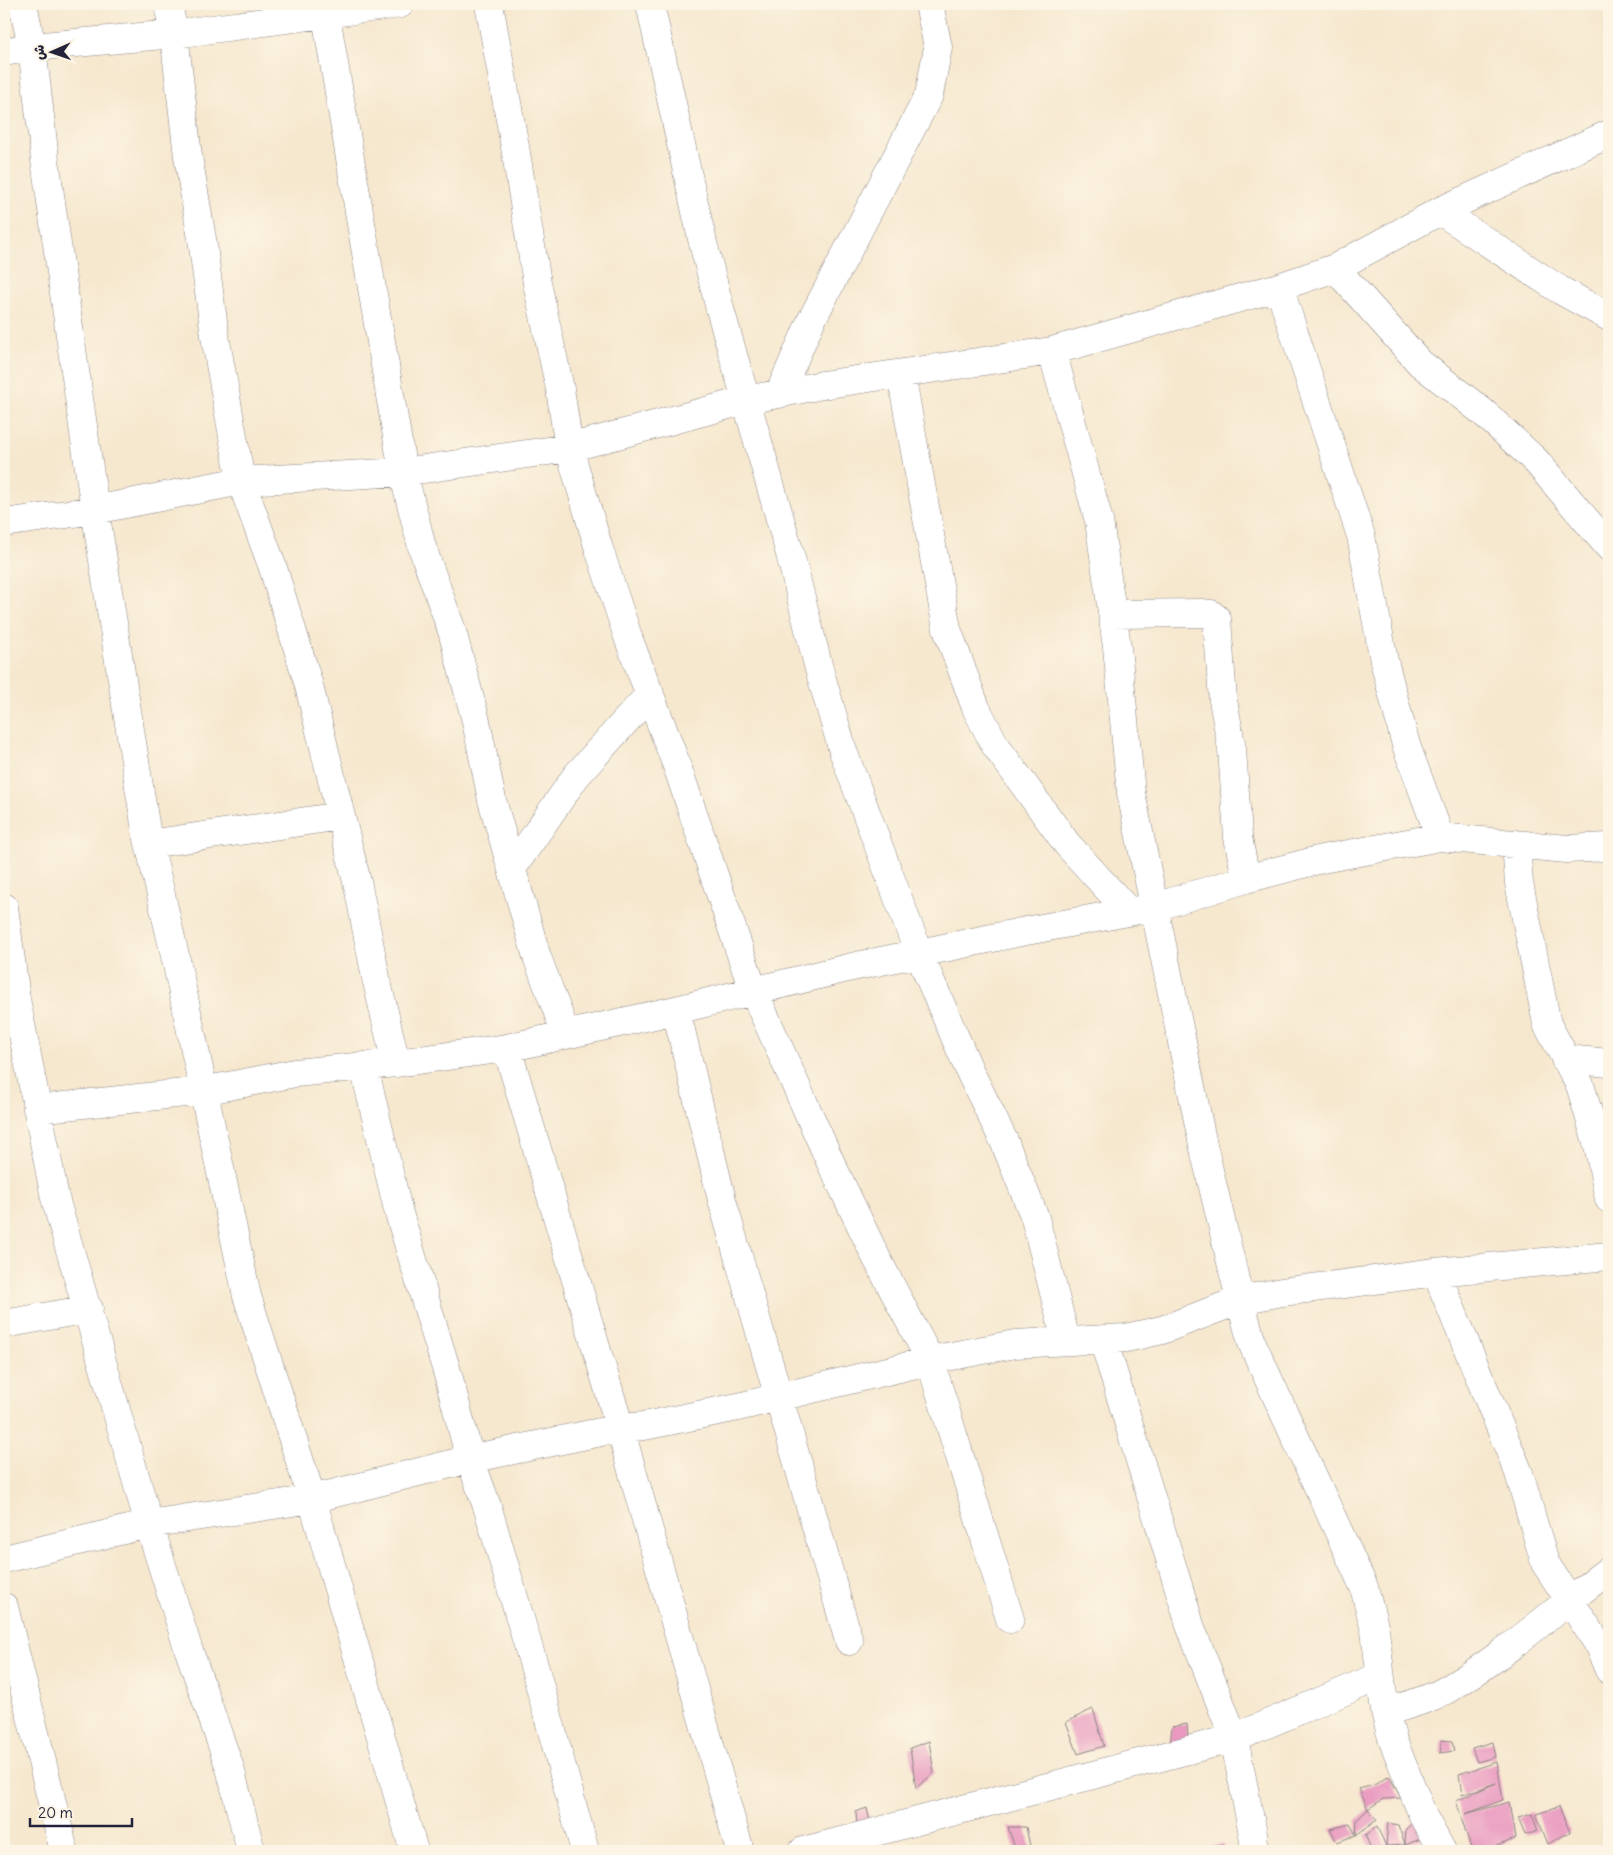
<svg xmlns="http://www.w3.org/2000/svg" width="1613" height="1855" font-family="Delius,'Playpen Sans Arabic',sans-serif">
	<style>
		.building { fill: #e999bf }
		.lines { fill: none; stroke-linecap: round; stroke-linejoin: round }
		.minor-casing { stroke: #8c8585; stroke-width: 29 }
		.minor { stroke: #fff; stroke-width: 28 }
	</style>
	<rect width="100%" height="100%" fill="#fcf5e5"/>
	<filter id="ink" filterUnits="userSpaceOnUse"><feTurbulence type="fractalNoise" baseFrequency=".02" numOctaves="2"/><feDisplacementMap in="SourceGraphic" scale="10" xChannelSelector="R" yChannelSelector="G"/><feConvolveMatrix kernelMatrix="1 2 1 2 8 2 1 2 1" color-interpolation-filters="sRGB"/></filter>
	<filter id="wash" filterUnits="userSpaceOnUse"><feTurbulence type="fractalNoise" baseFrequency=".0096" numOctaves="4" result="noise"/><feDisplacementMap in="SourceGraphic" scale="20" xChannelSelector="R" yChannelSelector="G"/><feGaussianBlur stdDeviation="1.12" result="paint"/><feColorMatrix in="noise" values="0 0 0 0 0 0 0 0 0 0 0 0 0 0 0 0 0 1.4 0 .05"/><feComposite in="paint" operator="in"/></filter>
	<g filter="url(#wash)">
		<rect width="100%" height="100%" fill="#f6e8cf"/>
		<g id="blocks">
			<path class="building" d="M 1093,1709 L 1104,1746 L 1078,1754 L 1066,1722 Z
				M 1187,1724 L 1188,1739 L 1170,1744 L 1172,1727 Z
				M 1442,1740 L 1452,1741 L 1454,1751 L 1440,1753 Z
				M 929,1741 L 934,1773 L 916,1788 L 910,1748 Z
				M 1492,1742 L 1495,1757 L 1477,1762 L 1472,1748 Z
				M 1497,1762 L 1503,1800 L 1465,1814 L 1509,1802 L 1515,1839 L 1484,1851 L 1472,1851 L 1456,1801 L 1496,1783 L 1462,1795 L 1459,1774 Z
				M 1389,1776 L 1401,1798 L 1383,1799 L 1368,1809 L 1377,1820 L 1356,1835 L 1357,1820 L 1368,1809 L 1359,1789 L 1374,1785 Z
				M 1559,1807 L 1570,1832 L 1548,1844 L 1536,1814 Z
				M 867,1808 L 870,1822 L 857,1828 L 856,1812 Z
				M 1532,1814 L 1538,1831 L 1525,1835 L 1518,1818 Z
				M 1416,1819 L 1425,1837 L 1405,1845 L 1386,1846 L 1388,1823 L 1398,1825 L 1405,1845 L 1406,1829 Z
				M 1350,1824 L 1356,1835 L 1337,1842 L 1330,1829 Z
				M 1008,1827 L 1026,1827 L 1031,1851 L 1016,1851 Z
				M 1377,1827 L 1386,1846 L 1379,1851 L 1372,1851 L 1365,1835 Z
				M 1224,1844 L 1225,1851 L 1196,1851 L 1195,1849 Z
				M 1090,1847 L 1090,1851 L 1075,1851 L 1075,1850 Z"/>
		</g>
	</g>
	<g filter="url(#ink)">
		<use href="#blocks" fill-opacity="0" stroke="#8c8585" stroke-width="1"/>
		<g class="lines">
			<defs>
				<path id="minor" d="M 23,4 L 32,47 L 45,160 L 95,510 L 146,830 L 176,960 L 247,1296 L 312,1499 L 414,1851
					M 168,4 L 174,34 L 188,156 L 202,239 L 215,336 L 241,481 L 273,568 L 308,682 L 358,886 L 376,978 L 396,1063
					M 324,4 L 403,472 L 422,547 L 452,631 L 476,721 L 492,800 L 537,957 L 566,1034
					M 489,4 L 515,147 L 537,283 L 560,389 L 569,448 L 599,549 L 629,640 L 677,766 L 753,990 L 830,1161 L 876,1257 L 930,1360 L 1010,1619
					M 650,4 L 702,239 L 720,309 L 790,554 L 819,669 L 843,751 L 919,954 L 971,1074 L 1004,1141 L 1035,1218 L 1066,1340
					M 4,52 L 32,47 L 174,34 L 400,4
					M 1440,211 L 1560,290 L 1609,317
					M 1335,268 L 1420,363 L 1484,413 L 1536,461 L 1609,547
					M 1279,287 L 1361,536 L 1384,661 L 1406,745 L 1440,837
					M 1052,351 L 1099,521 L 1117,647 L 1131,793 L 1203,1145 L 1240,1300 L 1252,1343 L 1364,1587 L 1375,1630 L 1385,1712 L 1393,1741 L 1424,1818 L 1442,1851
					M 901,374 L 947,629 L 976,708 L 995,745 L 1067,844 L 1129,912
					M 779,394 L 811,321 L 929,95 L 938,47 L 929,4
					M 4,523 L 95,510 L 241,481 L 403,472 L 569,448 L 747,400 L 822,385 L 1052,351 L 1279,287 L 1335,268 L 1440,211 L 1609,134
					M 1113,614 L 1201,613 L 1211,614 L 1217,619 L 1223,700 L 1232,749 L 1238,837 L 1246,879
					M 149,844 L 341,816
					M 1516,844 L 1519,883 L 1547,1024 L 1580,1085 L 1599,1149 L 1609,1199
					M 513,867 L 576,776 L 650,694
					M 4,907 L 16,999 L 55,1198 L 149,1524 L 188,1648 L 230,1768 L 251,1851
					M 676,1010 L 722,1200 L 849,1641
					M 507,1048 L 620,1428 L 740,1851
					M 1565,1059 L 1609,1063
					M 364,1067 L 398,1210 L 448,1375 L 470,1459 L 488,1509 L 537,1676 L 585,1851
					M 37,1109 L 203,1091 L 295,1073 L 396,1063 L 507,1048 L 676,1010 L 852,967 L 1026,931 L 1155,907 L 1246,879 L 1322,859 L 1440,837 L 1567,849 L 1609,847
					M 1436,1272 L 1519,1473 L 1545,1563 L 1597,1642 L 1609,1670
					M 4,1324 L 89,1309
					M 1103,1339 L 1191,1628 L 1234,1738 L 1253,1834 L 1255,1851
					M 4,1559 L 149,1524 L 312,1499 L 470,1459 L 620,1428 L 644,1426 L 738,1407 L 941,1358 L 1015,1344 L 1126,1338 L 1162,1330 L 1240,1300 L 1282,1292 L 1436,1272 L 1609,1256
					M 4,1607 L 64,1851
					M 1385,1712 C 1404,1706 1429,1700 1446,1690 C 1505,1656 1554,1610 1609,1570
					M 803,1851 L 1234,1738 L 1380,1676"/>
			</defs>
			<use href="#minor" class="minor-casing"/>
			<use href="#minor" class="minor"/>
		</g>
	</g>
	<rect width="1613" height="1855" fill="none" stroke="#fcf5e5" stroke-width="20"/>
	<g transform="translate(52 52) rotate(268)" stroke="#fcf5e5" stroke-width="4" paint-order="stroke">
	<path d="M0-4L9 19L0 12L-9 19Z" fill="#22223b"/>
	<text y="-8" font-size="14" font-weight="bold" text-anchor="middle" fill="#22223b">ش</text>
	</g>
	<path d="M30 1818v8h102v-8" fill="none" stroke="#22223b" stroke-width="2.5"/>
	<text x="38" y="1818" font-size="15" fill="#22223b" stroke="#fcf5e5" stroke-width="4" paint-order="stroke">20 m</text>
</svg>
